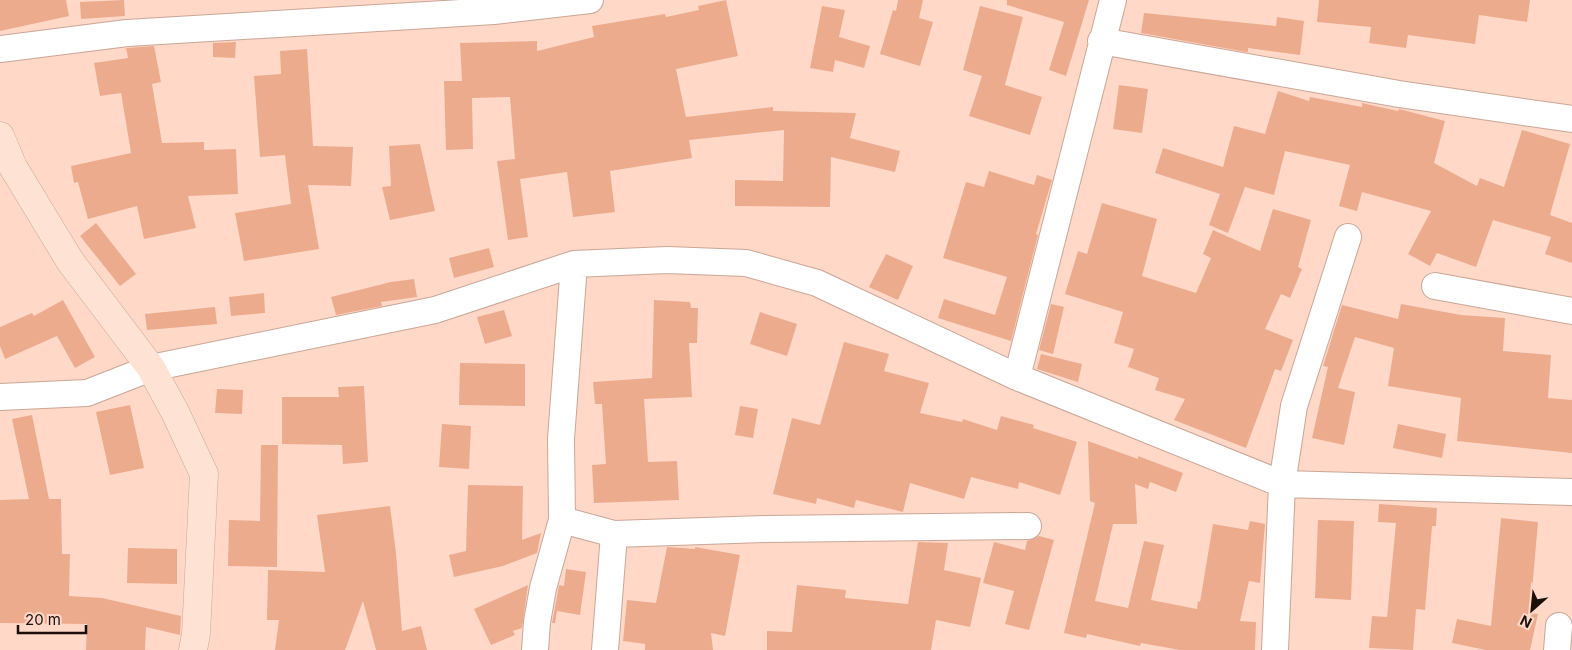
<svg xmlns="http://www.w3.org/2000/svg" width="1572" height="650" font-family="Inter,sans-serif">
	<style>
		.building { fill: #edab8e }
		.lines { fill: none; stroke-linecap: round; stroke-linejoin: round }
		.street-casing { stroke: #caa696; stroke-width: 28 }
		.secondary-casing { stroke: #caa696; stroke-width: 29 }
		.street { stroke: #fff; stroke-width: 26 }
		.secondary { stroke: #fee3d4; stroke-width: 28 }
	</style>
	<rect width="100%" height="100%" fill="#ffd8c8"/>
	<path class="building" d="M 0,0 L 66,0 L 69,16 L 0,31 Z
		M 124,0 L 125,16 L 81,19 L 80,2 Z
		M 726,0 L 738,56 L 676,69 L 686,117 L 773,107 L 773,111 L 856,113 L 850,138 L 900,151 L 895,172 L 831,157 L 830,207 L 735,206 L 735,180 L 783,181 L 784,130 L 689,140 L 692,158 L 610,171 L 615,212 L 573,217 L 567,172 L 520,179 L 528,237 L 508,240 L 497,161 L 515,159 L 510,97 L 472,98 L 473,149 L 446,150 L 444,81 L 462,81 L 460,43 L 537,41 L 537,51 L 594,37 L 592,26 L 665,14 L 666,17 L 699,10 L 698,6 Z
		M 898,0 L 923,0 L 919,18 L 933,22 L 920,66 L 880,54 L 893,10 L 896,11 Z
		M 1007,0 L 1089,0 L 1066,76 L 1049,70 L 1064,22 L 1007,5 Z
		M 1319,0 L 1530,0 L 1527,22 L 1479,15 L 1475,44 L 1408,35 L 1406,48 L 1369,43 L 1371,27 L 1317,22 Z
		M 822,6 L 845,10 L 839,37 L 870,46 L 864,68 L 835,60 L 833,72 L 810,68 Z
		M 980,6 L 1023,17 L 1005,85 L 1042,97 L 1030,135 L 969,116 L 982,76 L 963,70 Z
		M 1144,13 L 1276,26 L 1277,17 L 1304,21 L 1300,55 L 1248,48 L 1248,52 L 1246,52 L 1141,33 Z
		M 236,42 L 235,58 L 213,57 L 213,43 Z
		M 154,46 L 161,82 L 152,84 L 162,143 L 204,142 L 204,150 L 236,149 L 238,194 L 188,196 L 196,228 L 144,239 L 137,206 L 88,219 L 78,182 L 74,183 L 71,166 L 131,153 L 121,93 L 100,96 L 94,63 L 128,58 L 126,48 Z
		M 307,49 L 313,146 L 353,147 L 351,186 L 308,185 L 319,249 L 244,261 L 235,213 L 291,204 L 285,155 L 260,157 L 254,76 L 281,74 L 280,51 Z
		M 1119,85 L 1148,89 L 1142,133 L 1113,129 Z
		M 1278,91 L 1309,101 L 1310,97 L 1362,107 L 1362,103 L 1398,111 L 1399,109 L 1403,110 L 1445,121 L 1434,163 L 1477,186 L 1480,178 L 1504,187 L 1522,130 L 1570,144 L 1550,215 L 1572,223 L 1572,263 L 1545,254 L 1551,237 L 1493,220 L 1476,267 L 1437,253 L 1430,266 L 1408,254 L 1431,211 L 1362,192 L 1357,211 L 1339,206 L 1350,165 L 1285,151 L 1274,195 L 1245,187 L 1228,233 L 1209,225 L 1220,194 L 1155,173 L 1163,148 L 1223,167 L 1234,126 L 1265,134 Z
		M 420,144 L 435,211 L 390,220 L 382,187 L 391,186 L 389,146 Z
		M 989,171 L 1034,185 L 1037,175 L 1052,180 L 1036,234 L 1038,235 L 1011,341 L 938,318 L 944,299 L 995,315 L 1007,277 L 943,258 L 966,182 L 984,187 Z
		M 1102,203 L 1157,219 L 1142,276 L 1196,293 L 1211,258 L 1203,254 L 1213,230 L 1260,251 L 1273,209 L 1311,220 L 1298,267 L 1302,269 L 1290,298 L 1281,294 L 1265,329 L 1293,340 L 1281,371 L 1275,369 L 1246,448 L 1174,420 L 1185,399 L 1155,390 L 1159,378 L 1128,367 L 1134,349 L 1114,343 L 1123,312 L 1065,294 L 1078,251 L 1087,254 Z
		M 96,223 L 136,274 L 120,286 L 80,236 Z
		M 489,248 L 494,267 L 454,278 L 449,258 Z
		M 886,254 L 913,266 L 898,300 L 869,287 Z
		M 414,279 L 417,297 L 381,302 L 382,306 L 336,315 L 331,297 L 391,282 Z
		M 264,293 L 265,313 L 231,316 L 229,297 Z
		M 63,300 L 95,357 L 75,368 L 57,336 L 5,359 L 0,346 L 0,327 L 32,313 L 34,316 Z
		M 654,300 L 690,302 L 691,308 L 698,308 L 697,343 L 689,343 L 692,397 L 644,399 L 648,462 L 677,461 L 679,500 L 594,503 L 592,465 L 606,464 L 602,404 L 595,404 L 593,382 L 652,378 Z
		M 1051,304 L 1064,307 L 1053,354 L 1039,350 Z
		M 1401,304 L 1461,315 L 1505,318 L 1503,351 L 1551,355 L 1548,398 L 1572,400 L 1572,453 L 1457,441 L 1461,398 L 1388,386 L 1394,348 L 1355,337 L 1338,388 L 1355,392 L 1344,445 L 1312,438 L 1328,367 L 1323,366 L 1342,305 L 1398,319 Z
		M 215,307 L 217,324 L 147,330 L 145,314 Z
		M 504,310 L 512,336 L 485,344 L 477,317 Z
		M 760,312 L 797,324 L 787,356 L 750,344 Z
		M 844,342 L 889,354 L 884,371 L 929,383 L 920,413 L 962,422 L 963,419 L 997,430 L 1001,416 L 1034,425 L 1033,428 L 1077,442 L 1060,495 L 1019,482 L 1018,489 L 971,477 L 964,499 L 910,483 L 903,512 L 856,500 L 854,508 L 817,498 L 816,504 L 773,494 L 792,418 L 820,425 Z
		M 1041,354 L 1082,364 L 1078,382 L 1037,369 Z
		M 460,363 L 525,364 L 525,406 L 459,405 Z
		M 364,386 L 368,462 L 343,464 L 342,445 L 282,444 L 282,397 L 339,397 L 338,387 Z
		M 217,389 L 243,390 L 242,414 L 215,413 Z
		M 130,405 L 144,468 L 110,475 L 96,412 Z
		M 740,406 L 758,409 L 753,438 L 735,435 Z
		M 32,415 L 49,499 L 61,499 L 62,554 L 70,554 L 69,596 L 102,598 L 181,616 L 180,635 L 146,627 L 145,650 L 86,650 L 87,624 L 0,623 L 0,500 L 29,499 L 12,419 Z
		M 442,424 L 471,426 L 469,469 L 439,467 Z
		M 1398,424 L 1446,434 L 1442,458 L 1393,448 Z
		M 1088,441 L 1138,459 L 1138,456 L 1183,473 L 1176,492 L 1150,482 L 1148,489 L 1135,484 L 1137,524 L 1113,524 L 1095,601 L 1128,608 L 1144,541 L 1164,545 L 1151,600 L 1197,609 L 1198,601 L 1200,602 L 1213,524 L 1248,530 L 1250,521 L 1265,524 L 1260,583 L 1249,581 L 1240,621 L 1256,622 L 1255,650 L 1180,650 L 1141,643 L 1140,646 L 1087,634 L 1086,638 L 1064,633 L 1095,503 L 1090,501 Z
		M 261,445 L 278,445 L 277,567 L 228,566 L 229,520 L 260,521 Z
		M 468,485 L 523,486 L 522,540 L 541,533 L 537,553 L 503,566 L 454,577 L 449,555 L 466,551 Z
		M 1379,504 L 1437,508 L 1436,526 L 1432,526 L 1425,610 L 1416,609 L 1413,650 L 1369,648 L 1372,616 L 1387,617 L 1396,523 L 1378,522 Z
		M 390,506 L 396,553 L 402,631 L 421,626 L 427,650 L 376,650 L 363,601 L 345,650 L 275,650 L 279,620 L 267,620 L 268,570 L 325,572 L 317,515 Z
		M 1501,518 L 1538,522 L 1530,613 L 1538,614 L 1530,650 L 1486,650 L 1452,643 L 1457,619 L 1491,626 Z
		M 1318,520 L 1354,521 L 1351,600 L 1315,598 Z
		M 1039,536 L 1054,540 L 1029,630 L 1005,624 L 1014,591 L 983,583 L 994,542 L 1025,550 L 1027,541 Z
		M 918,542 L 948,543 L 944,570 L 981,578 L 970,627 L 936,620 L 931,650 L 767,650 L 767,631 L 792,632 L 797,585 L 846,590 L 845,598 L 908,604 Z
		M 667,547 L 695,549 L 695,547 L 740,555 L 725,636 L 711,633 L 713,650 L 645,650 L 645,644 L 623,641 L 627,600 L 656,603 Z
		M 128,548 L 177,549 L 177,584 L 127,583 Z
		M 566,569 L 586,572 L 580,615 L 557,611 L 555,623 L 552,623 L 558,591 L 559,585 L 564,586 Z
		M 528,585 L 522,628 L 513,631 L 515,635 L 491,645 L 474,609 Z"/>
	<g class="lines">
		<defs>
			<path id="street" d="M 1101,41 L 1399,94 L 1572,119
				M 0,49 L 127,33 L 494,11 L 590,0
				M 1435,286 L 1572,311
				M 1017,377 L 1113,0
				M 0,397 L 87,393 L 151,368 L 435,310 L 574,264 L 667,260 L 746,263 L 817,283 L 1017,377 L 1282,484 L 1572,492
				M 562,520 L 614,534 L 767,529 L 1028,526
				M 535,650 L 537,622 L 543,588 L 562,520 L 561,439 L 574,264
				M 605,650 L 614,534
				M 1275,650 L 1282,484 L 1294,406 L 1348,237
				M 1557,650 L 1559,626"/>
			<path id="secondary" d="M 0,136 L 13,167 L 70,261 L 151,368 L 175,412 L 204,474 L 196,634 L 193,650"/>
		</defs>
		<use href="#street" class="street-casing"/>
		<use href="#secondary" class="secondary-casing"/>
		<use href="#street" class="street"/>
		<use href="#secondary" class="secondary"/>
	</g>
	<g transform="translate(1532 610) rotate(207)" stroke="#ffd8c8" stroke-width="4" paint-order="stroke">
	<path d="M0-4L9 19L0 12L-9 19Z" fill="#1b0f09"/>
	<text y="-8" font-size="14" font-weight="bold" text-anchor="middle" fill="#1b0f09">N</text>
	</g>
	<path d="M18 625v8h68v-8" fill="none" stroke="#1b0f09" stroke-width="2.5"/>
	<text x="25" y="625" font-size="15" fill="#1b0f09" stroke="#ffd8c8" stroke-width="4" paint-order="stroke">20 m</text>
</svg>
